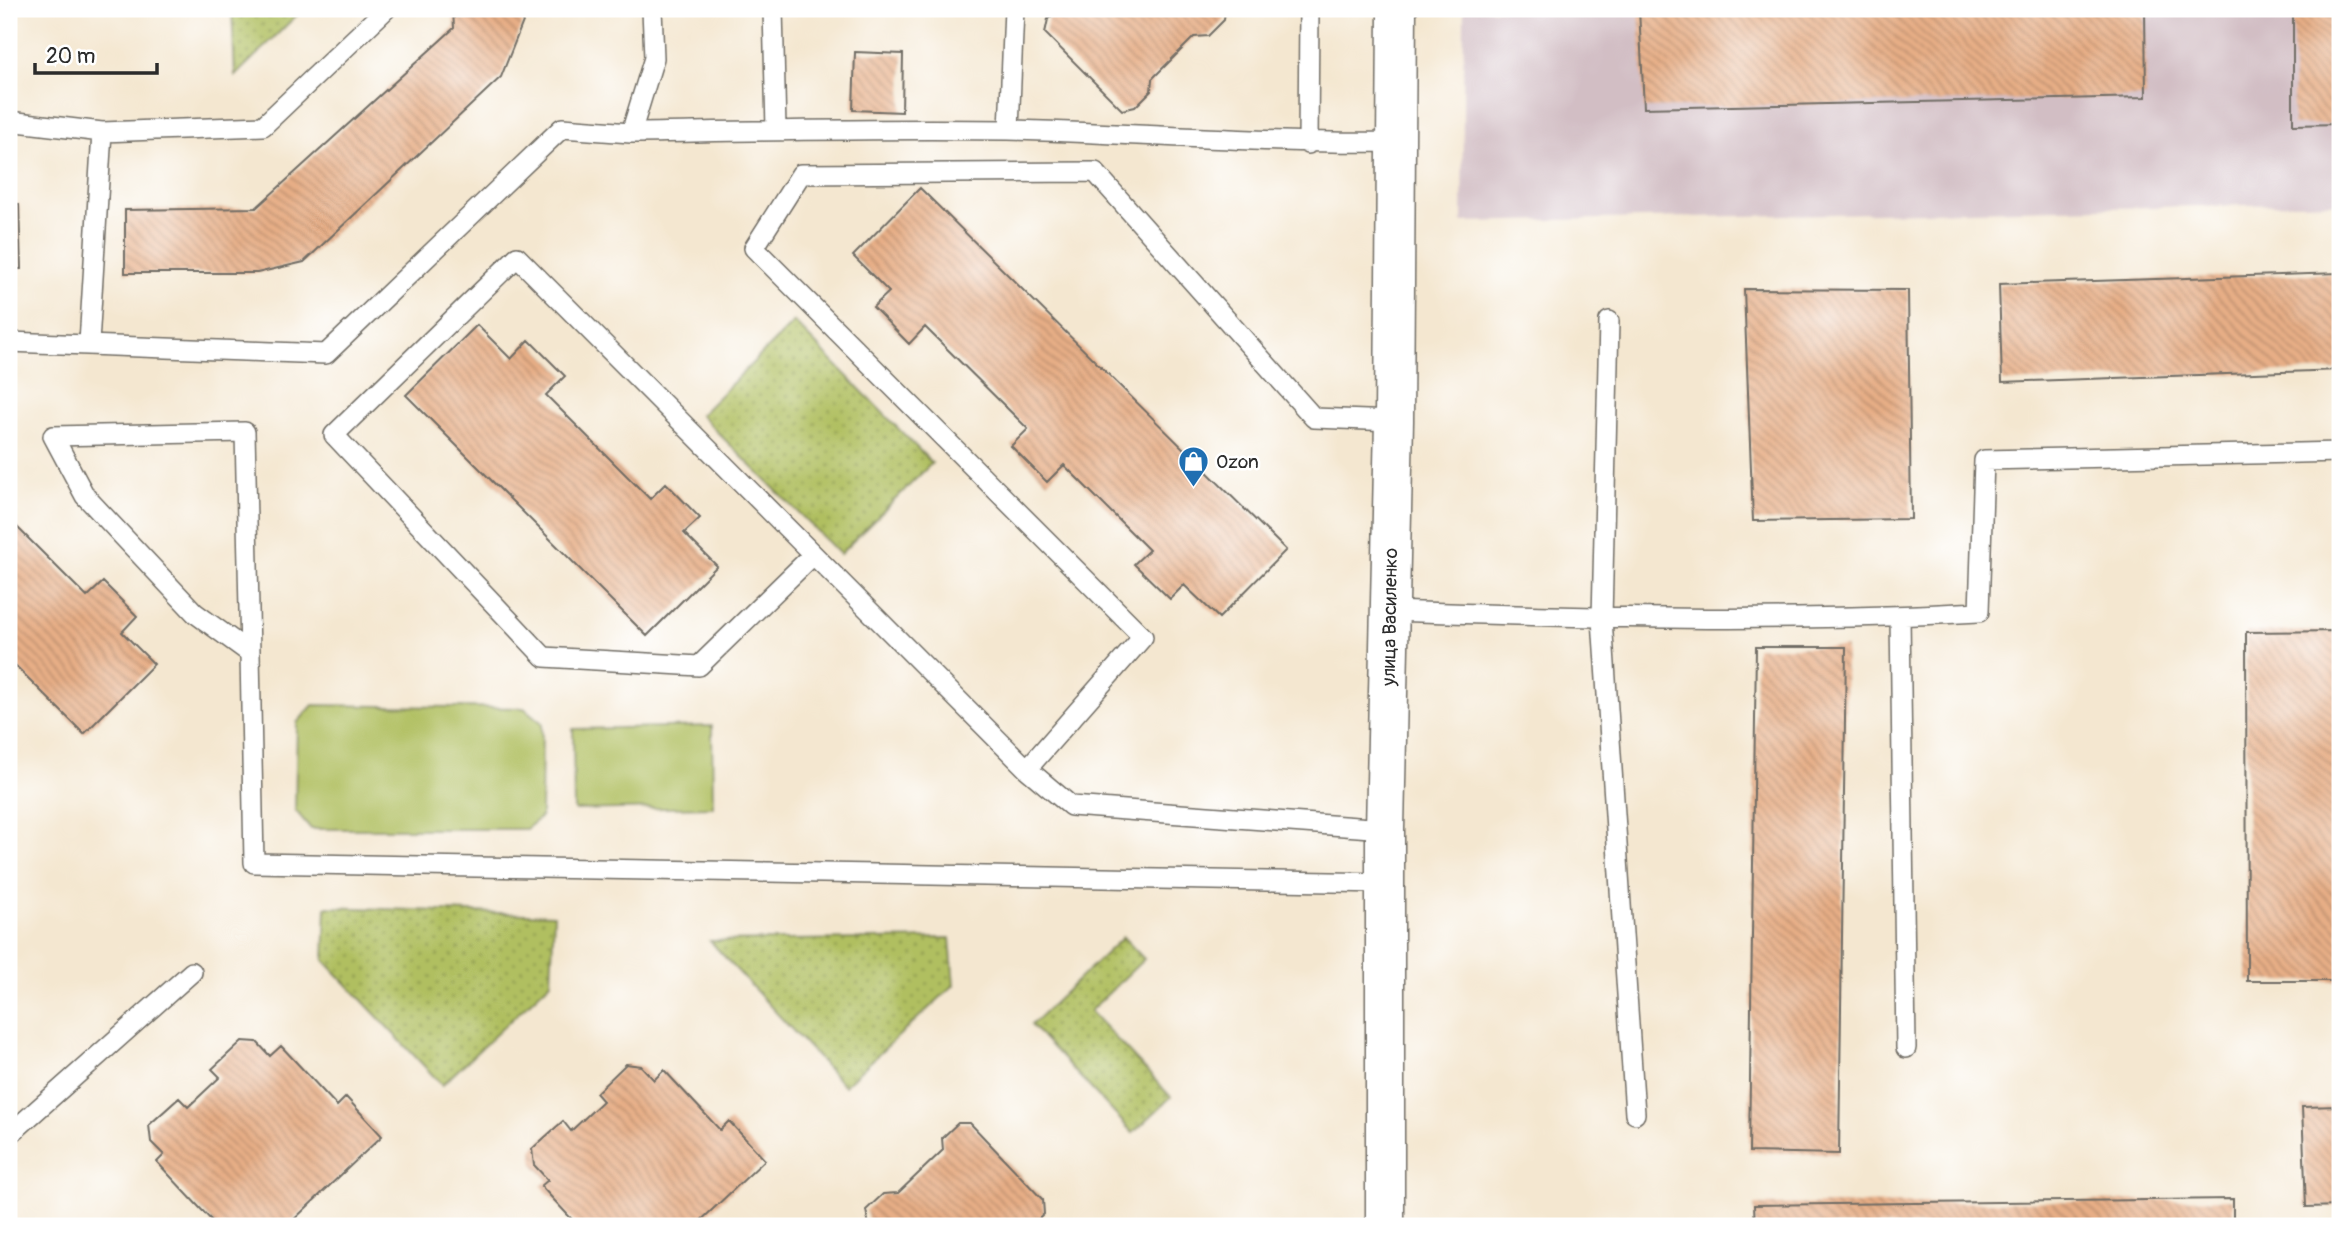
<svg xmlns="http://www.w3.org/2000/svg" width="2349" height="1235" font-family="Pangolin,sans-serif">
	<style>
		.industrial { fill: #d2bec4 }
		.grass { fill: #b0bf61; stroke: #6e7546; stroke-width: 2 }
		.park { fill: url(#park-dots); stroke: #6e7546; stroke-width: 2 }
		.building { fill: url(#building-back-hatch) }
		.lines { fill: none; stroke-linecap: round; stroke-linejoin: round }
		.service-casing { stroke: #716d65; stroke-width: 22 }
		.minor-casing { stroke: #716d65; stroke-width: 41 }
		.service { stroke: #fff; stroke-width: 19 }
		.minor { stroke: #fff; stroke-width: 38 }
		.labels { text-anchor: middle; stroke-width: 5; stroke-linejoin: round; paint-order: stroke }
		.poi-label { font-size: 19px; fill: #2b2b2b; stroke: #fff; text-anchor: start }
		.street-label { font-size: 19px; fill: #2b2b2b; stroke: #fff }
	</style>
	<defs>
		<pattern id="park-dots" width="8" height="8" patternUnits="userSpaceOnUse" patternTransform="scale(1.75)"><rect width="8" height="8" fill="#b0bf61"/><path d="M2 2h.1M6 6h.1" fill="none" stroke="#8f9b50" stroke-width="1.8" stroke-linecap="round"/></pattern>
		<pattern id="building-back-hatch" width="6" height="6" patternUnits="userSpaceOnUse" patternTransform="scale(1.75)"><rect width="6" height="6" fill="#e7ae86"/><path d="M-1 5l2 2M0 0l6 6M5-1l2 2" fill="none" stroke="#bb8e6e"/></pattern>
	</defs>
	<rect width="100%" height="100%" fill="#fff"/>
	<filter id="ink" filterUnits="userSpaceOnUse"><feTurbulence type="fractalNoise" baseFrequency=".0143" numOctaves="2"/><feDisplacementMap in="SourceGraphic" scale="14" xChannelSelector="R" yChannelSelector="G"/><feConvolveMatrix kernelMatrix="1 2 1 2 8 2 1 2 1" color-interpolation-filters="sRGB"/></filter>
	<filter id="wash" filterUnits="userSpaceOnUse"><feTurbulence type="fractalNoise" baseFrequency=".00686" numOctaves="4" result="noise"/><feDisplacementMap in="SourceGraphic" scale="28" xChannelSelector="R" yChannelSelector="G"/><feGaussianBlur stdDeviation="1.57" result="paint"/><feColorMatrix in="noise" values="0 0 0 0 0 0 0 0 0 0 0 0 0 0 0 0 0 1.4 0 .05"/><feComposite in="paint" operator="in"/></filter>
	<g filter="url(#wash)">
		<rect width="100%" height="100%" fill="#f4e7d0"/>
		<path class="industrial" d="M 1464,9 L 2340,9 L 2340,203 L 1462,222 Z"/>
		<path class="grass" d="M 313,705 L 524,708 L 542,723 L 541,817 L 526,829 L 311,829 L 295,810 L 297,723 Z
			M 712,726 L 713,807 L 574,810 L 573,729 Z"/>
		<path class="park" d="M 232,9 L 303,9 L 235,76 Z
			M 794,322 L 932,463 L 840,554 L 700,415 Z
			M 326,907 L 554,915 L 551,982 L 442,1085 L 324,960 Z
			M 1123,937 L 1144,959 L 1090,1011 L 1171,1097 L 1133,1133 L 1031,1025 Z
			M 950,938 L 954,985 L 844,1086 L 710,941 Z"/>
		<g id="blocks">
			<path class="building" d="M 453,9 L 523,9 L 524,19 L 501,77 L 304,262 L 257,273 L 125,273 L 125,210 L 256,208 L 454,28 Z
				M 926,9 L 977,9 L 976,14 L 926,13 Z
				M 1059,9 L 1225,9 L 1224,20 L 1208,36 L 1194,37 L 1152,79 L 1151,91 L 1135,107 L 1122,110 L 1045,33 L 1048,19 Z
				M 1639,9 L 2145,9 L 2146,97 L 1644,108 Z
				M 2293,9 L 2340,9 L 2340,124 L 2293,125 Z
				M 855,52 L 903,54 L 902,112 L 853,110 Z
				M 920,188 L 1286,550 L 1219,618 L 1184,585 L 1170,599 L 1134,564 L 1149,550 L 1064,465 L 1047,482 L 1011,446 L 1028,429 L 925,327 L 909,344 L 873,307 L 889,292 L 853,256 Z
				M 9,204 L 19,204 L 21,269 L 9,269 Z
				M 2340,273 L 2340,370 L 2002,382 L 1999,284 Z
				M 1744,289 L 1908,290 L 1911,519 L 1753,521 Z
				M 477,325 L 511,359 L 529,340 L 565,376 L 546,395 L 650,499 L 666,483 L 700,518 L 684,533 L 717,566 L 647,636 L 406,395 Z
				M 9,519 L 87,597 L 103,582 L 137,616 L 122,632 L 154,664 L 84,734 L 9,659 Z
				M 2338,631 L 2339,981 L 2247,981 L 2246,632 Z
				M 1756,647 L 1846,647 L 1839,1154 L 1749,1152 Z
				M 242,1041 L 257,1042 L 270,1056 L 281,1046 L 337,1106 L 346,1097 L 382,1136 L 287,1226 L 209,1226 L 213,1222 L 157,1162 L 164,1155 L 151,1142 L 149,1125 L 179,1098 L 188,1107 L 220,1077 L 212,1069 Z
				M 626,1064 L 641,1066 L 654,1080 L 664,1070 L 720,1130 L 729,1121 L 765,1160 L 695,1226 L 578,1226 L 541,1186 L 548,1180 L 534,1165 L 532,1149 L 563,1121 L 571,1131 L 603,1101 L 596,1093 Z
				M 2340,1106 L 2340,1206 L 2306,1207 L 2302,1107 Z
				M 958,1123 L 970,1123 L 1043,1200 L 1044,1214 L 1031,1226 L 869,1226 L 866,1210 L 883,1194 L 898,1193 L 943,1150 L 942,1138 Z
				M 2233,1199 L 2233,1226 L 1755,1226 L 1754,1205 Z"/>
		</g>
	</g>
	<g filter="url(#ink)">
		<use href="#blocks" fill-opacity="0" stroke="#716d65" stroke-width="2"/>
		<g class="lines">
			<defs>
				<path id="service" d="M 652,9 L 654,58 L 631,133 C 757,131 882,128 1008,130 C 1137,133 1266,144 1395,142
					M 773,9 L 776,129
					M 9,121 L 102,132 L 263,126 L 386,9
					M 1009,130 L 1014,9
					M 1308,144 L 1309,9
					M 1609,321 L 1602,619 L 1635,1114
					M 9,342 L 326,354 L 562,128 L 631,133
					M 89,343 L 102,132
					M 813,555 L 699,666 L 544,657 L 334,435 L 517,257 L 1027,769 L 1071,806 L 1385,829
					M 1389,611 C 1586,618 1783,623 1979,612 L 1984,460 L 2340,452
					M 1900,616 L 1906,1048
					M 250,653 L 245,432 L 53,436 L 85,496 L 195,613 L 250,653 L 254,863 L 1385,883
					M 1027,769 L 1143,637 L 754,248 L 801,174 L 1095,172 L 1314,418 L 1394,421
					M 9,1135 L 192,972"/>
				<path id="minor" d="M 1385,1226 L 1385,829 L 1394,421 L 1397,9"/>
			</defs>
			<use href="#service" class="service-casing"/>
			<use href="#minor" class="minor-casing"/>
			<use href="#service" class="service"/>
			<use href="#minor" class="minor"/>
		</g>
	</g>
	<defs>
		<symbol id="shop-pin" viewBox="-11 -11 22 30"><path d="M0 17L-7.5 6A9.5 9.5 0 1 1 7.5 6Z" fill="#1f6fb2" stroke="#fff"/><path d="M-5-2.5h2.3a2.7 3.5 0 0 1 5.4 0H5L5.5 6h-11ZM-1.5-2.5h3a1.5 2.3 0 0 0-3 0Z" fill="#fff"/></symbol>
	</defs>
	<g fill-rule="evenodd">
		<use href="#shop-pin" x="1176" y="444" width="35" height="47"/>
	</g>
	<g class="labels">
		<g class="poi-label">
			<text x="1216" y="468">Ozon</text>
		</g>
		<g class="street-label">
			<text transform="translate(1389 617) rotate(-89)" y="7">улица Василенко</text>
		</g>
	</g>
	<rect width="2349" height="1235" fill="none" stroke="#fff" stroke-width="35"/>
	<path d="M35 63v10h122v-10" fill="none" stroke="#2b2b2b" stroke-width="3.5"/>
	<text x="46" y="63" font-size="21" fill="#2b2b2b" stroke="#ffffff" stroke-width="5" paint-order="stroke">20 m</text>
</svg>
